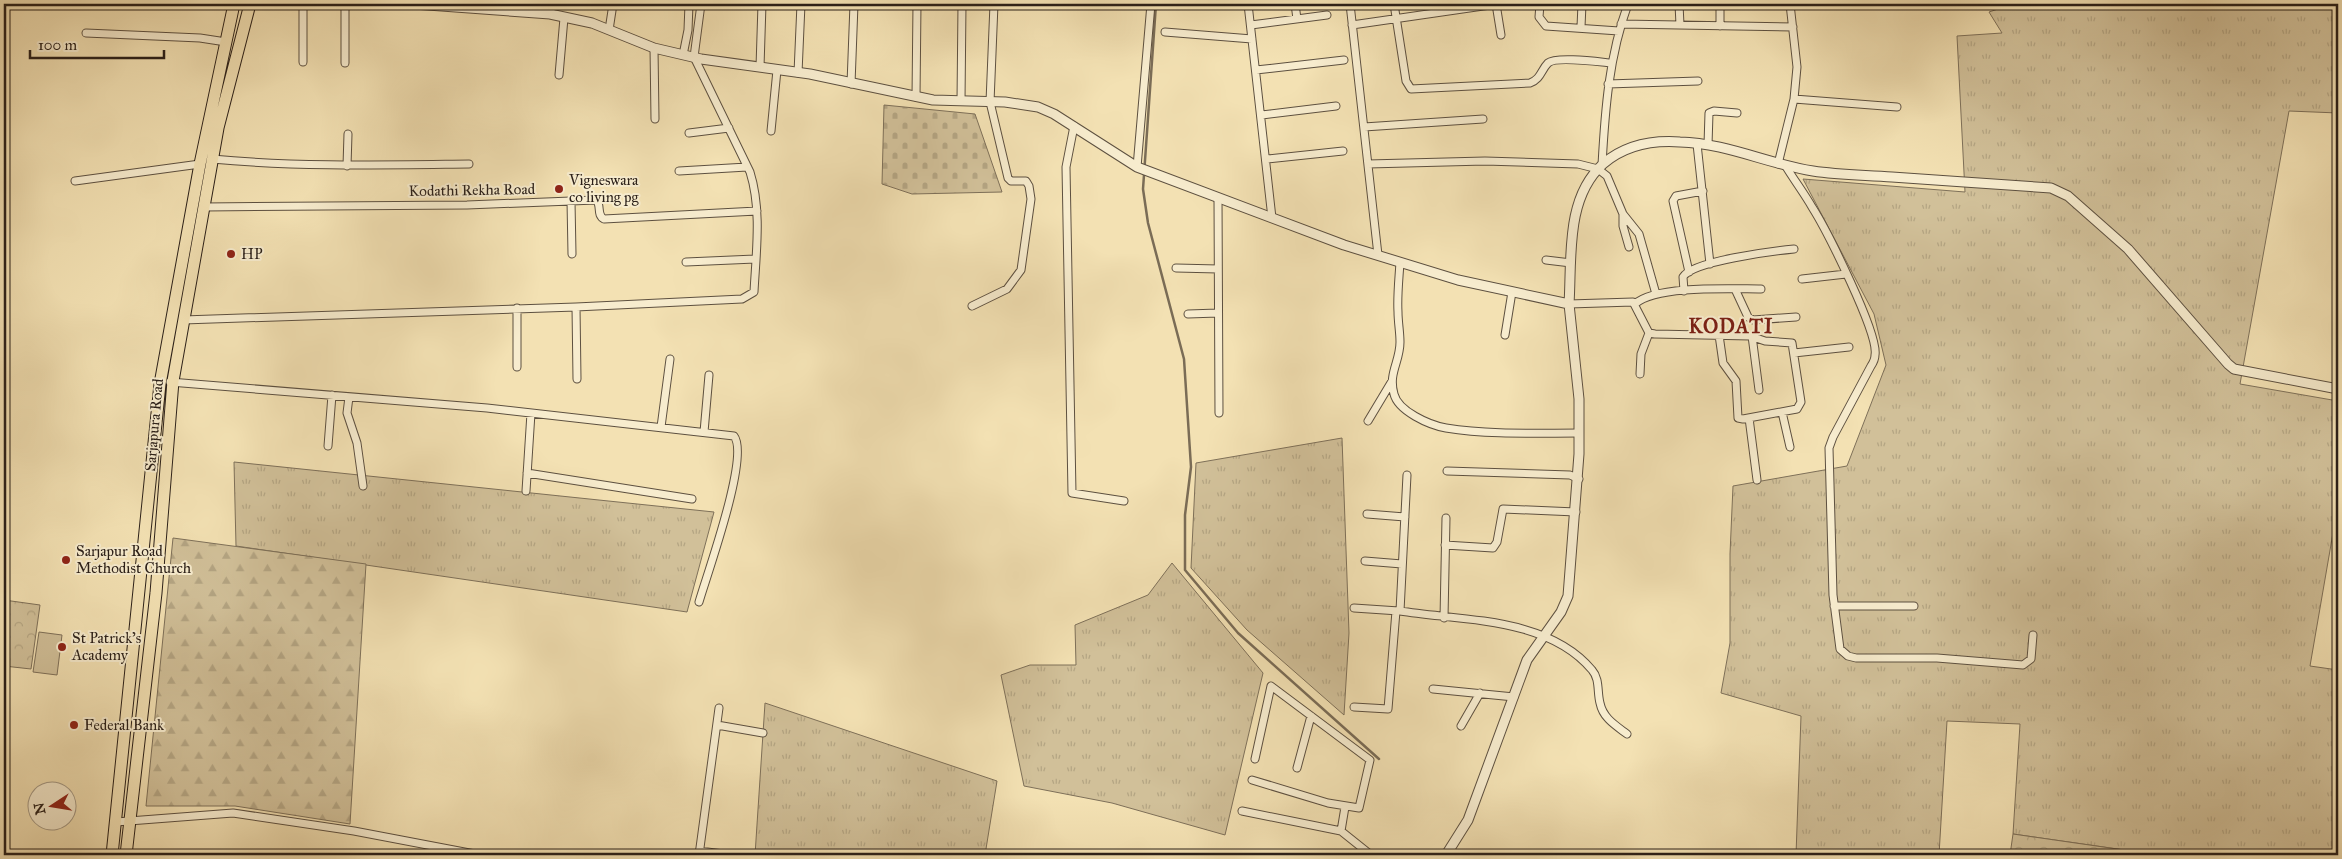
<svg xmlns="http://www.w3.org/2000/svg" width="2342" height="859" font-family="'IM FELL Great Primer',serif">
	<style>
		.grass { fill: url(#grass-tufts); stroke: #7e7059 }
		.forest { fill: url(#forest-firs); stroke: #7e7059 }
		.cemetery { fill: url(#cemetery-stones); stroke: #7e7059 }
		.park { fill: url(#park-crowns); stroke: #7e7059 }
		.garden { fill: #d1c099; stroke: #7e7059 }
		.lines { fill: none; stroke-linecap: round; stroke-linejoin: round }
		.stream { stroke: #7a6c56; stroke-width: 2.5 }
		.minor-casing { stroke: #5d5040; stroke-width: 9 }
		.tertiary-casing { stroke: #5d5040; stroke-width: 11 }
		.primary-casing { stroke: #2b2019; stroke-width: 13 }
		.minor { stroke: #f7ecce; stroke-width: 7 }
		.tertiary { stroke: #f7ecce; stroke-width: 9 }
		.primary { stroke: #f3e1b3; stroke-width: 11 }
		.poi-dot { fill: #8f2418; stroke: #f7ecce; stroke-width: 2 }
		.labels { text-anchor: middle; stroke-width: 4; stroke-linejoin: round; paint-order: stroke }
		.poi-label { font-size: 15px; fill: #2b2019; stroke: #f7ecce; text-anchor: start }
		.street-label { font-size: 15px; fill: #2b2019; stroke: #f7ecce }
		.district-label { font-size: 20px; font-weight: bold; letter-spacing: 1px; fill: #7a1f14; stroke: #f7ecce }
	</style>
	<defs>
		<pattern id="grass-tufts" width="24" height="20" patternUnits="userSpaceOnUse" patternTransform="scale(1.25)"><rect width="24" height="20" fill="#d1c099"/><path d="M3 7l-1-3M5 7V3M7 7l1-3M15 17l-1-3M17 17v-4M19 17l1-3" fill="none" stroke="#b4a583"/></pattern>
		<pattern id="forest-firs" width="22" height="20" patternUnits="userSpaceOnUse" patternTransform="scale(1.25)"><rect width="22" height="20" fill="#d1c099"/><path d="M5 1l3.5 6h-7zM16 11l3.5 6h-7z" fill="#b4a583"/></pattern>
		<pattern id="cemetery-stones" width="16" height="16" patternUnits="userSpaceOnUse" patternTransform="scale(1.25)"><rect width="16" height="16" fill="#d1c099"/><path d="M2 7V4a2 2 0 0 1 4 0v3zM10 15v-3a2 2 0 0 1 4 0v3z" fill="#b4a583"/></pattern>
		<pattern id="park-crowns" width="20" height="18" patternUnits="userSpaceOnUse" patternTransform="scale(1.25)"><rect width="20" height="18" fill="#d1c099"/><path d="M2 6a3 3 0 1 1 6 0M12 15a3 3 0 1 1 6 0" fill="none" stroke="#b4a583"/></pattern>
	</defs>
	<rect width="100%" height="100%" fill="#f3e1b3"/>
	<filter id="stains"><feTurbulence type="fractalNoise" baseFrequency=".004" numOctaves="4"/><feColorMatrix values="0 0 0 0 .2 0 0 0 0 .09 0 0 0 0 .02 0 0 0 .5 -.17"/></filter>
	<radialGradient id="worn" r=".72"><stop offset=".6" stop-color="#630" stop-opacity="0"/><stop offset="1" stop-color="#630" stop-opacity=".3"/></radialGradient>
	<path class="grass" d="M 2013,4 L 2338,4 L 2338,113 L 2289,111 L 2240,384 L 2338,401 L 2338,504 L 2310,666 L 2338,670 L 2338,855 L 2159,855 L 2013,834 L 2020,724 L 1947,721 L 1939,855 L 1796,855 L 1801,716 L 1721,693 L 1730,643 L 1730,554 L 1733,486 L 1847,466 L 1886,365 L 1874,314 L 1803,179 L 1965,192 L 1957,36 L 2002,33 L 1989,12 Z
		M 1342,438 L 1349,633 L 1344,715 L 1247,630 L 1191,568 L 1196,463 Z
		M 234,462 L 714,512 L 687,612 L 236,546 Z
		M 1172,563 L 1263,673 L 1225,835 L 1112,803 L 1024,786 L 1001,675 L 1030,665 L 1076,665 L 1075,625 L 1148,595 Z
		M 765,703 L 997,781 L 985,855 L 755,855 Z"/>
	<path class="forest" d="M 173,538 L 366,564 L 350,824 L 235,806 L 146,806 Z"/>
	<path class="cemetery" d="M 884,105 L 975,114 L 1002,192 L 912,194 L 882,184 Z"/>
	<path class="park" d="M 4,600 L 40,605 L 31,669 L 4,666 Z
		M 2013,834 L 2159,855 L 2010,855 Z"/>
	<path class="garden" d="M 39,632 L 62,635 L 57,675 L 33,672 Z"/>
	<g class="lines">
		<path class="stream" d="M 1156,4 L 1143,189 L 1148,223 L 1184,359 L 1191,467 L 1185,515 L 1185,570 L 1238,633 L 1379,759"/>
		<defs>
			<path id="minor" d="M 303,4 L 303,62
				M 345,4 L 345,63
				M 1248,4 L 1272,218
				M 1295,4 L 1297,19
				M 1350,4 L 1378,255
				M 1394,4 L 1406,81 L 1411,89 L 1530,83 C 1541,79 1541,70 1548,63 C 1556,56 1600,62 1611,63
				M 1496,4 L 1501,35
				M 1540,4 L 1539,17 L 1546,26 L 1619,31
				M 1679,4 L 1680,25
				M 550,14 L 552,4
				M 1621,24 L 1793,27
				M 1251,25 L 1327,15
				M 1352,25 L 1497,4
				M 1720,26 L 1720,4
				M 1581,27 L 1582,4
				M 609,30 L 613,4
				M 1165,32 L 1252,39
				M 86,33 L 200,38 L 226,42
				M 654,48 L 655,119
				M 683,55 L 688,30 L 689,4
				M 760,67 L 762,4
				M 1256,70 L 1344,60
				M 798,73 L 801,4
				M 559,75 L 564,18
				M 851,84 L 854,4
				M 1608,84 L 1698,81
				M 916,97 L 917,4
				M 1794,99 L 1897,107
				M 961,101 L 962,4
				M 1262,115 L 1336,106
				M 1074,126 L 1066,167 L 1072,493 L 1124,501
				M 1364,127 L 1483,119
				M 771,131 L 777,70
				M 689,133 L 729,128
				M 1697,144 L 1710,264
				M 1708,145 L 1709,113 L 1714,111 L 1737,113
				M 212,159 C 298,167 383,165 469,164
				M 1267,159 L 1343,151
				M 1368,164 L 1485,161 L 1578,164 L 1598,169 L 1607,176 L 1623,214 L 1639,234 L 1656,294
				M 1778,164 L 1794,99 L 1797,67 L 1790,4
				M 1602,165 C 1605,110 1609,56 1628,4
				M 1785,165 C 1794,180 1804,193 1812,207 C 1826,229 1879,334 1875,355 C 1875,359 1873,363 1871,366 L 1833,437 L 1829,448 L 1833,595 L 1840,649 L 1848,656 L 1856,658 L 1937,658 L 2023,665 L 2031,659 L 2033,635
				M 347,166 L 348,134
				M 1137,167 L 1151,4
				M 679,171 L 747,167
				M 75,181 L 200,164
				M 1218,198 L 1219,413
				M 571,201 L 572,254
				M 204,207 L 467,205 L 596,200 C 602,205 596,215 604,219 L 757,211
				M 1623,214 L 1623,226 L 1629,247
				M 1546,260 L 1571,263
				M 686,262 L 755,259
				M 1400,262 C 1399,279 1397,296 1398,312 C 1398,322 1400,332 1400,342 C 1400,362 1388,373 1394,394 C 1398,411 1429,425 1446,428 C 1489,435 1535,433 1579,433
				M 1176,268 L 1218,269
				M 1689,272 L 1673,201 L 1676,196 L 1703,191
				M 1802,279 L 1846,274
				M 1735,289 L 1748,317 L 1753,320 L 1796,317
				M 1684,291 L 1683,277 C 1692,261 1774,251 1794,249
				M 1569,304 L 1633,302 L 1649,333 L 1655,334 L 1750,336 L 1765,341 L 1792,343 L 1801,402 L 1797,409 L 1743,419 L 1738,418 L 1736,381 L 1723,363 L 1719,335
				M 1635,304 C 1656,285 1731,289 1761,289
				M 972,306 L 1007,289 L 1021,270 L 1031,199 L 1029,186 L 1026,181 L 1011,181 L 1008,178 L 990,102 L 994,4
				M 576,307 L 577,379
				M 1188,314 L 1218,313
				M 183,320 L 576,307 L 742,299 L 754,292 C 756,253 762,210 750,172 L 694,57 L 701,4
				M 1505,335 L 1512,292
				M 1752,336 L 1759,390
				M 1794,353 L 1849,347
				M 517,367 L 517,308
				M 1640,374 L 1641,354 L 1649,333
				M 170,382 L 487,408 L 734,436 C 750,456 707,574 699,602
				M 349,397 L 347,413 L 357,443 L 363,486
				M 1782,412 L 1790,447
				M 1749,418 L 1757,480
				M 1368,421 L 1392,381
				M 661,427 L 670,359
				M 704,432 L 709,375
				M 328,446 L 332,395
				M 1447,471 L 1570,475 L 1579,479
				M 527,473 L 692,499
				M 1407,475 L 1400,611 C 1463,621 1548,617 1592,670 C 1600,679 1597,692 1600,703 C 1603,718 1615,725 1627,734
				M 526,491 L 531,413
				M 1367,514 L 1405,517
				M 1445,545 L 1493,548 L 1497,542 L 1503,509 L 1576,512
				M 1365,561 L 1402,564
				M 1834,606 L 1914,606
				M 1354,608 L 1399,611
				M 1444,618 L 1446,518
				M 1433,689 L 1514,697
				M 1354,707 L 1388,709 L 1396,611
				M 717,725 L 763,733
				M 1461,726 L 1480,693
				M 1297,768 L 1311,716
				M 1252,780 L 1328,803 L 1359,808 L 1370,760 L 1271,686 L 1255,759
				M 1345,807 L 1341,831 L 1371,855
				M 1242,811 L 1341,831
				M 116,822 L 233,813 L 354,831 L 480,855
				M 699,851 L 732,855
				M 699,855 L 719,708"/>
			<path id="tertiary" d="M 414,4 L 550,14 L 592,23 L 654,48 L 701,59 L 810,74 L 933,100 L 1005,102 L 1038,107 L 1054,114 L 1137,167 L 1344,245 L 1458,280 L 1569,304 C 1572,258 1565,198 1603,164 C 1625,145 1652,140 1680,142 C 1726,143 1768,164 1813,171 C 1839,175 1866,175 1892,177 C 1945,181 1998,184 2051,188 L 2068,196 L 2128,249 L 2228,364 L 2234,369 L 2338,389
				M 1446,855 L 1468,820 L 1527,660 L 1561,612 L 1568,596 L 1579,454 L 1579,399 L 1569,304"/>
			<path id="primary" d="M 112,855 L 160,384 L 200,164 L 234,4
				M 126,855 L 156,593 L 173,381 L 218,128 L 250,4"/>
		</defs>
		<use href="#minor" class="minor-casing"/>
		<use href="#tertiary" class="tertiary-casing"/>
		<use href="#primary" class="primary-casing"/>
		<use href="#minor" class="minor"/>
		<use href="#tertiary" class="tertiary"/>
		<use href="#primary" class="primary"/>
	</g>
	<g class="poi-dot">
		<circle cx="559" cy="189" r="5"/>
		<circle cx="231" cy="254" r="5"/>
		<circle cx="66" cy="560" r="5"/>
		<circle cx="62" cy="647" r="5"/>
		<circle cx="74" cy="725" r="5"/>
	</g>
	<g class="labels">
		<g class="poi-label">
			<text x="569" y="185">Vigneswara<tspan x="569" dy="17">co living pg</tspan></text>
			<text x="241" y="259">HP</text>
			<text x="76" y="556">Sarjapur Road<tspan x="76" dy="17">Methodist Church</tspan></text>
			<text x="72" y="643">St Patrick's<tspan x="72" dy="17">Academy</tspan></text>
			<text x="84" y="730">Federal Bank</text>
		</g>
		<g class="street-label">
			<text transform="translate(472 190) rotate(-1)" y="5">Kodathi Rekha Road</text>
			<text transform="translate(154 425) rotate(-85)" y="5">Sarjapura Road</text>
		</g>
		<g class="district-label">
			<text x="1731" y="333">KODATI</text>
		</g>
	</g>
	<rect width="2342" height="859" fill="none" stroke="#f3e1b3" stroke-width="20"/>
	<rect x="5" y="5" width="2332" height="849" fill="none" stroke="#2b2019" stroke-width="2.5"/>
	<rect x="10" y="10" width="2322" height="839" fill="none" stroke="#2b2019"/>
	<g transform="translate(52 806) rotate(258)"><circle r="24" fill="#f7ecce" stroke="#a59a86"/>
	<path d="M0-4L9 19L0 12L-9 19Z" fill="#8f2418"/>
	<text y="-8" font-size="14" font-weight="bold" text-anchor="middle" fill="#2b2019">N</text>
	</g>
	<path d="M30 50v8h134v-8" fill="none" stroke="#2b2019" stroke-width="2.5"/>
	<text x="38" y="50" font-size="15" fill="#2b2019" stroke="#f7ecce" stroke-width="4" paint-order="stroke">100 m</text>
	<rect width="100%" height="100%" filter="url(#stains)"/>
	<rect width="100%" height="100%" fill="url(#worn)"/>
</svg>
